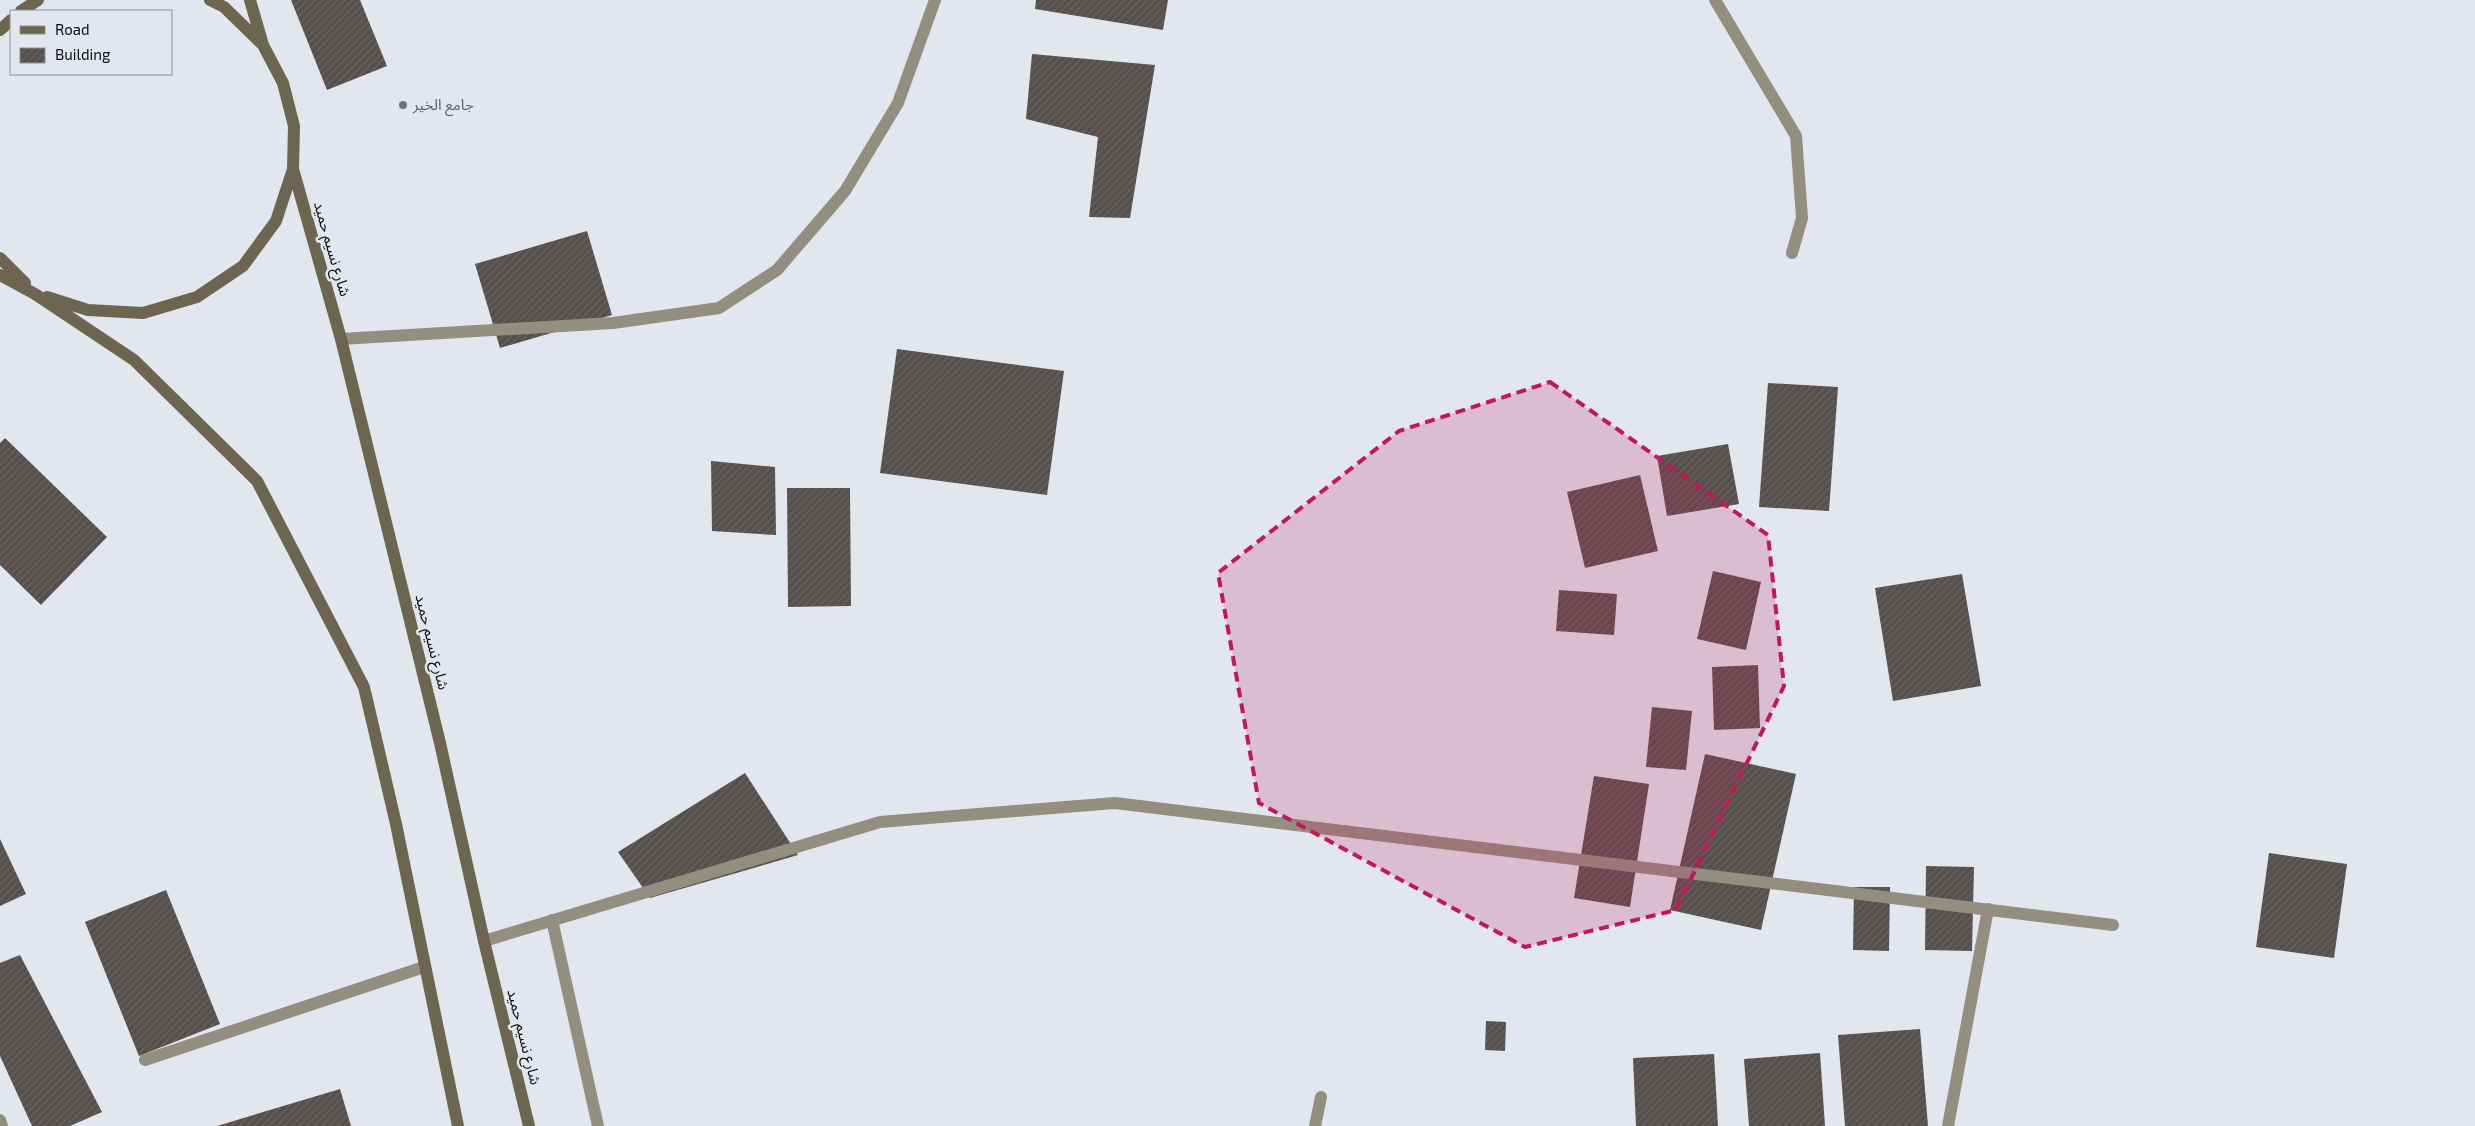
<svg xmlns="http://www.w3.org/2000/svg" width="2475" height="1126" font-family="'Exo 2','Noto Sans Arabic',sans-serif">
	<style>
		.building { fill: url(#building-hatch) }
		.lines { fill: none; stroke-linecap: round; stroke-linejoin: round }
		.service { stroke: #948e80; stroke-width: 12 }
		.minor { stroke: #948e80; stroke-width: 12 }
		.secondary { stroke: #6e6550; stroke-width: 12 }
		.marked { fill: #c2185b; fill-opacity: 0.2; stroke: #c2185b; stroke-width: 4; stroke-dasharray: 10 6; stroke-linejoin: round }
		.worship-dot { fill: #6b7280; stroke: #e2e6ee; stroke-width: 2 }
		.labels { text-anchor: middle; stroke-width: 5; stroke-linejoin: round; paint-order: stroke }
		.worship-label { font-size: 15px; fill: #5b616d; stroke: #e2e6ee; text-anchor: start }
		.street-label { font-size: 15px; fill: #0c0d0f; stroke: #e2e6ee }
	</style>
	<defs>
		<pattern id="building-hatch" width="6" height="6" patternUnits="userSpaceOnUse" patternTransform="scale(1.25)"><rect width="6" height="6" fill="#564f4b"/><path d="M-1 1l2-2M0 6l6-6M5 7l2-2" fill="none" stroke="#696461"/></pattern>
	</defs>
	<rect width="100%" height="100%" fill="#e2e6ee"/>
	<path class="building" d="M 291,0 L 360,0 L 387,66 L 327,90 Z
		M 1036,0 L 1168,0 L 1163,30 L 1035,9 Z
		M 1032,54 L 1155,65 L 1130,218 L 1089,217 L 1098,137 L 1026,119 Z
		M 587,231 L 612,315 L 500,348 L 475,264 Z
		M 897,349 L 1064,371 L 1047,495 L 880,473 Z
		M 1768,383 L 1838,387 L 1829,511 L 1759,507 Z
		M 5,438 L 107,537 L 41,605 L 0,565 L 0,443 Z
		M 1728,444 L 1739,504 L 1667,516 L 1657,456 Z
		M 711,461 L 775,467 L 776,535 L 712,531 Z
		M 1640,475 L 1658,551 L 1585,568 L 1567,492 Z
		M 787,488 L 850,488 L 851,606 L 788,607 Z
		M 1713,571 L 1761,582 L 1746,650 L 1697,639 Z
		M 1962,574 L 1981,686 L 1893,701 L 1875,588 Z
		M 1559,590 L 1617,594 L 1614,635 L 1556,631 Z
		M 1758,665 L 1760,728 L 1714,730 L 1712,667 Z
		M 1652,707 L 1692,711 L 1686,770 L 1646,767 Z
		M 1705,754 L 1796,774 L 1761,930 L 1670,910 Z
		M 745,773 L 798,855 L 650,898 L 618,852 Z
		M 1594,776 L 1649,784 L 1630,907 L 1574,898 Z
		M 0,839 L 26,894 L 0,906 Z
		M 2269,853 L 2347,864 L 2334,958 L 2256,947 Z
		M 1926,866 L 1974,867 L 1972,951 L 1925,950 Z
		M 1854,887 L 1890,887 L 1889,951 L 1853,950 Z
		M 166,890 L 220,1024 L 139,1056 L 85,922 Z
		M 20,955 L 102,1112 L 70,1126 L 32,1126 L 0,1056 L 0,963 Z
		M 1486,1021 L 1506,1022 L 1505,1051 L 1485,1050 Z
		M 1920,1029 L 1928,1126 L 1845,1126 L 1838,1035 Z
		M 1820,1053 L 1825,1126 L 1749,1126 L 1744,1059 Z
		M 1714,1054 L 1718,1126 L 1636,1126 L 1633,1058 Z
		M 340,1089 L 351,1126 L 217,1126 Z"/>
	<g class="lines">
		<path class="service" d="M 552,920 L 598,1126"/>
		<path class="minor" d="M 1715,0 L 1796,136 L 1802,218 L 1792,253
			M 341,339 L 613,323 L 719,308 L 777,270 L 845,191 L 898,103 L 935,0
			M 484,941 L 880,822 L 1115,803 L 2113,925
			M 145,1060 L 424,967
			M 0,1120 L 2,1126
			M 1315,1126 L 1321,1097
			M 1948,1126 L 1988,909"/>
		<path class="secondary" d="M 250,0 L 263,45
			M 21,11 L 38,0
			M 0,30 L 11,20
			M 293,169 L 341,339 L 440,743 L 484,941 L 529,1126
			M 0,258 L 25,283
			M 0,275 L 35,294 L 134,360 L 257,481 L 364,687 L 396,824 L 458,1126
			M 47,297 L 88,310 L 143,313 L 197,297 L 243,266 L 276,221 L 293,169 L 294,126 L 283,83 L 263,45 L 224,7 L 210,0"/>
	</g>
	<path class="marked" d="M 1550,382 L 1768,535 L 1784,686 L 1676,910 L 1525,947 L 1259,803 L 1218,573 L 1399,431 Z"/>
	<circle class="worship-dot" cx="403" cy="105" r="5"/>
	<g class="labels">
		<g class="worship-label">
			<text x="413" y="110">جامع الخير</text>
		</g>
		<g class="street-label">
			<text transform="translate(332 249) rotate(74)" y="5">شارع نسيم حميد</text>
			<text transform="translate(432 642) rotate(76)" y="5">شارع نسيم حميد</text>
			<text transform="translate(524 1037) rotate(76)" y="5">شارع نسيم حميد</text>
		</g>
	</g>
	<rect x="10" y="10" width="162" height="65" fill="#e2e6ee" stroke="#8c8f95"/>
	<rect x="20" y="26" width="25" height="8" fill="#6e6550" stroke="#8c8f95"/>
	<text x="55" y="35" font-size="15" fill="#0c0d0f">Road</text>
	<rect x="20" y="48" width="25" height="15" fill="url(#building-hatch)" stroke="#8c8f95"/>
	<text x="55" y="60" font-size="15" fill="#0c0d0f">Building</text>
</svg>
